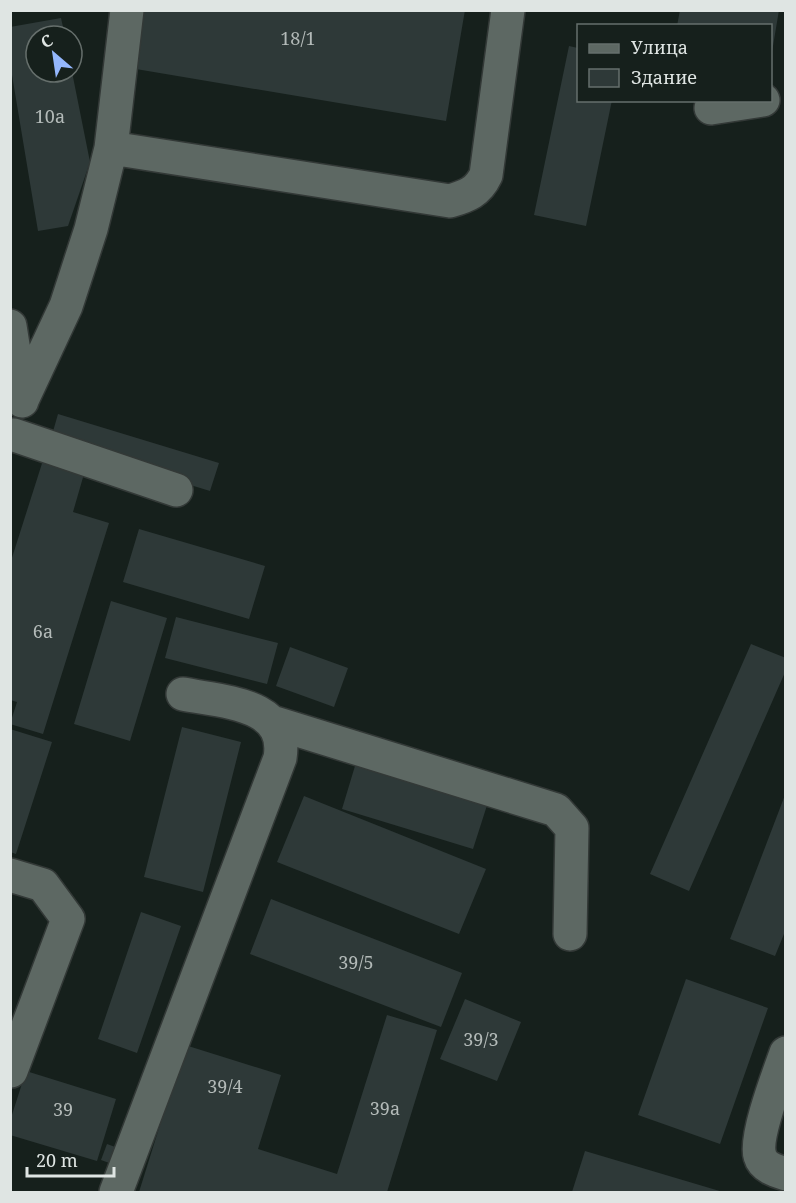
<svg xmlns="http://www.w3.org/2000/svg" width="796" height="1203" font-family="'Noto Serif',serif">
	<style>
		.building { fill: #2e3938 }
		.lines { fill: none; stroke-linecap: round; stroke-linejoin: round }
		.minor-casing { stroke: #333937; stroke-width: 36 }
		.minor { stroke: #5d6863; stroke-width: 33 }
		.labels { text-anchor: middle; stroke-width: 5; stroke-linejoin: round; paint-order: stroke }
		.number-label { font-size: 18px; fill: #b3bab8 }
	</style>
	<rect width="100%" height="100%" fill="#16201c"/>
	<path class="building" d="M 140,10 L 465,10 L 446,121 L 130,68 Z
		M 680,10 L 779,10 L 772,52 L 770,26 L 677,26 Z
		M 61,18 L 65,36 L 36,36 L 36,72 L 72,72 L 90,162 L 68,226 L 38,231 L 10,63 L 10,27 Z
		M 569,46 L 578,48 L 578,100 L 612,100 L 586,226 L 534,215 Z
		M 58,414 L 219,463 L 210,491 L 50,442 Z
		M 45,454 L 86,467 L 73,512 L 109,523 L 43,734 L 10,724 L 17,702 L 10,700 L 10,564 Z
		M 139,529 L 265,566 L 249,619 L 123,582 Z
		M 111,601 L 167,618 L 130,741 L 74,724 Z
		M 176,617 L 278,643 L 267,684 L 165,658 Z
		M 751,644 L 786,658 L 786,670 L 689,891 L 650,874 Z
		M 290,647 L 348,668 L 334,707 L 276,686 Z
		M 182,727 L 241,742 L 203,892 L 144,877 Z
		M 10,729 L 52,742 L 16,854 L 10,852 Z
		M 358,756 L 490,796 L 473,849 L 342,809 Z
		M 785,795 L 786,929 L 775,956 L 730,939 Z
		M 304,796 L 486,869 L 459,934 L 277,862 Z
		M 271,899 L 462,973 L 441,1027 L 250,954 Z
		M 141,912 L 181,926 L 137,1053 L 98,1039 Z
		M 686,979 L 768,1008 L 720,1144 L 638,1115 Z
		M 465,999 L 521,1022 L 497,1081 L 440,1059 Z
		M 387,1015 L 437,1030 L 387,1192 L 139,1192 L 185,1045 L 281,1075 L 258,1149 L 337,1174 Z
		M 26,1071 L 116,1099 L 97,1161 L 10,1135 L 10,1121 Z
		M 107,1144 L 129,1152 L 123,1168 L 101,1160 Z
		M 585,1151 L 723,1192 L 572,1192 Z"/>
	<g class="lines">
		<defs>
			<path id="minor" d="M 711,108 L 763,100
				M 111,148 L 450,201 C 467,196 478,192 486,175 L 508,10
				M 10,326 L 22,401
				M 23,398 L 66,306 L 91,229 L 111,148 L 127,10
				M 14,435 L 176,490
				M 275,723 L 556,810 L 572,828 L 570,934
				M 10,875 L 43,885 L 68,919 L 11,1071
				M 786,1053 C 779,1073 754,1138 760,1156 C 763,1167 776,1171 786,1174
				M 116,1192 L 280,758 C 289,703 223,702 183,694"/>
		</defs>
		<use href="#minor" class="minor-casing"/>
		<use href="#minor" class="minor"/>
	</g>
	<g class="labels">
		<g class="number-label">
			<text x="298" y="45">18/1</text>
			<text x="50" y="123">10а</text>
			<text x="43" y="638">6а</text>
			<text x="356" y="969">39/5</text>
			<text x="481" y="1046">39/3</text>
			<text x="225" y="1093">39/4</text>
			<text x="385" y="1115">39а</text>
			<text x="63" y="1116">39</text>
		</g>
	</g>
	<rect width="796" height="1203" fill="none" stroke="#dfe5e3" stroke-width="24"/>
	<rect x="577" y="24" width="195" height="78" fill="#16201c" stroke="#666f6c" stroke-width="1.5"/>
	<rect x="589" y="44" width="30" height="9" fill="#5d6863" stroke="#666f6c" stroke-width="1.5"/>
	<text x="631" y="54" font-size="18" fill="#dfe5e3">Улица</text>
	<rect x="589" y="69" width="30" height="18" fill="#2e3938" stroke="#666f6c" stroke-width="1.5"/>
	<text x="631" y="84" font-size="18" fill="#dfe5e3">Здание</text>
	<g transform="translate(54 54) rotate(331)"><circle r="28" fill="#16201c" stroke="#666f6c" stroke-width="1.5"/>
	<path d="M0-4.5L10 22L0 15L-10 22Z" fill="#94b7fd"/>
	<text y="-9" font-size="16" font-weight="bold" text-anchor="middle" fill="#dfe5e3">С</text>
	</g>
	<path d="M27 1167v9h87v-9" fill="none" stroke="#dfe5e3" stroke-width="3"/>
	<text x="36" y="1167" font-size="18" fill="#dfe5e3" stroke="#16201c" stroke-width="4.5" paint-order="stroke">20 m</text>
</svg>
